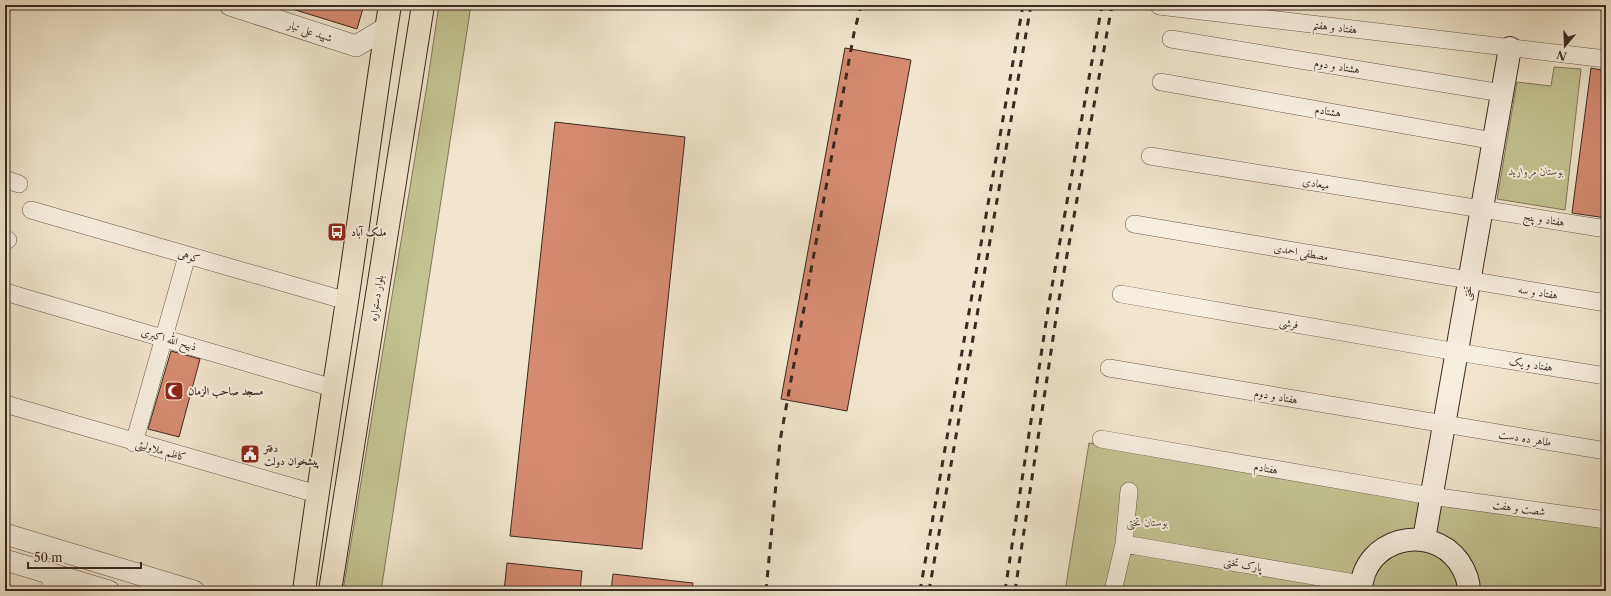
<svg xmlns="http://www.w3.org/2000/svg" width="1611" height="596" font-family="'Libre Caslon Text',Amiri,serif">
	<style>
		.green { fill: #c2c393; stroke: #80765a }
		.building { fill: #d58b72; stroke: #3d2821 }
		.lines { fill: none; stroke-linecap: round; stroke-linejoin: round }
		.minor-casing { stroke: #6a584c; stroke-width: 18 }
		.tertiary-casing { stroke: #6a584c; stroke-width: 22 }
		.secondary-casing { stroke: #3d2821; stroke-width: 24 }
		.primary-casing { stroke: #3d2821; stroke-width: 24 }
		.minor { stroke: #f6efde; stroke-width: 17 }
		.tertiary { stroke: #f6efde; stroke-width: 21 }
		.secondary { stroke: #f6efde; stroke-width: 22 }
		.primary { stroke: #f1e6cd; stroke-width: 22 }
		.rail { stroke: #3d2821; stroke-width: 3; stroke-dasharray: 7 7; stroke-linecap: butt }
		.labels { text-anchor: middle; stroke-width: 4; stroke-linejoin: round; paint-order: stroke }
		.street-label { font-size: 11px; fill: #3d2821; stroke: #f6efde }
		.park-label { font-size: 11px; font-style: italic; fill: #5e4f3e; stroke: #f6efde }
		.poi-label { font-size: 11px; font-weight: bold; fill: #3d2821; stroke: #f6efde; text-anchor: start }
	</style>
	<rect width="100%" height="100%" fill="#f1e6cd"/>
	<filter id="stains"><feTurbulence type="fractalNoise" baseFrequency=".005" numOctaves="4"/><feColorMatrix values="0 0 0 0 .2 0 0 0 0 .09 0 0 0 0 .02 0 0 0 .5 -.17"/></filter>
	<radialGradient id="worn" r=".72"><stop offset=".6" stop-color="#630" stop-opacity="0"/><stop offset="1" stop-color="#630" stop-opacity=".3"/></radialGradient>
	<path class="green" d="M 439,5 L 471,5 L 381,591 L 343,591 L 427,85 Z
		M 1554,67 L 1581,69 L 1565,210 L 1497,199 L 1517,82 L 1551,86 Z
		M 1089,443 L 1606,526 L 1606,591 L 1065,591 Z"/>
	<path class="building" d="M 289,5 L 364,5 L 357,29 L 289,8 Z
		M 845,48 L 911,60 L 847,411 L 781,399 Z
		M 1591,68 L 1606,71 L 1606,218 L 1572,213 Z
		M 555,122 L 685,137 L 642,549 L 510,536 Z
		M 171,351 L 200,359 L 179,437 L 148,429 Z
		M 507,563 L 582,571 L 580,591 L 504,591 Z
		M 613,574 L 693,583 L 692,591 L 611,591 Z"/>
	<g class="lines">
		<defs>
			<path id="minor" d="M 1159,6 L 1606,59
				M 1171,39 L 1502,93
				M 1161,82 L 1494,141
				M 1150,156 L 1606,229
				M 5,179 L 19,184
				M 31,210 L 347,301
				M 1134,224 L 1606,303
				M 5,240 L 8,240
				M 5,292 L 333,388
				M 1121,294 L 1457,352 L 1606,376
				M 1109,368 L 1606,451
				M 5,404 L 317,494
				M 1101,439 L 1431,496 L 1606,520
				M 134,443 L 187,256
				M 1124,544 L 1361,584
				M 50,591 L 52,575
				M 1113,591 L 1124,544 L 1129,491"/>
			<path id="tertiary" d="M 230,5 L 356,46 L 386,28
				M 5,534 L 194,591
				M 5,560 L 109,591"/>
			<path id="secondary" d="M 1424,539 L 1510,48
				M 1361,591 C 1362,539 1430,521 1459,562 C 1465,571 1469,581 1469,591"/>
			<path id="primary" d="M 304,591 C 317,494 332,398 347,301 C 362,202 374,103 390,5
				M 330,591 L 423,5"/>
		</defs>
		<use href="#minor" class="minor-casing"/>
		<use href="#tertiary" class="tertiary-casing"/>
		<use href="#secondary" class="secondary-casing"/>
		<use href="#primary" class="primary-casing"/>
		<use href="#minor" class="minor"/>
		<use href="#tertiary" class="tertiary"/>
		<use href="#secondary" class="secondary"/>
		<use href="#primary" class="primary"/>
		<path class="rail" d="M 766,591 L 780,441 L 854,33 L 861,5
			M 920,591 L 1023,5
			M 929,591 L 1031,5
			M 1005,591 L 1049,303 L 1102,5
			M 1015,591 L 1058,305 L 1112,5"/>
	</g>
	<defs>
		<symbol id="bus-square" viewBox="-11 -11 22 22"><rect x="-9" y="-9" width="18" height="18" rx="4" fill="#8f2418" stroke="#f6efde"/><path d="M-5-6H5V4H4V6H2V4H-2V6H-4V4H-5ZM-3.5-4V0h7V-4ZM-3.5 1.2v1.5H-2V1.2ZM2 1.2v1.5H3.5V1.2Z" fill="#fff"/></symbol>
		<symbol id="mosque-square" viewBox="-11 -11 22 22"><rect x="-9" y="-9" width="18" height="18" rx="4" fill="#8f2418" stroke="#f6efde"/><path d="M3.5-4.9A6 6 0 1 0 3.5 4.9A5 5 0 1 1 3.5-4.9Z" fill="#fff"/></symbol>
		<symbol id="civic-square" viewBox="-11 -11 22 22"><rect x="-9" y="-9" width="18" height="18" rx="4" fill="#8f2418" stroke="#f6efde"/><path d="M-.6-6.5H3V-4.5H.6V-3L4-1V1h2V6H-6V1h2V-1L-.6-3ZM-1.2 2.5V6h2.4V2.5Z" fill="#fff"/></symbol>
	</defs>
	<g fill-rule="evenodd">
		<use href="#bus-square" x="326" y="221" width="22" height="22"/>
		<use href="#mosque-square" x="163" y="380" width="22" height="22"/>
		<use href="#civic-square" x="239" y="443" width="22" height="22"/>
	</g>
	<g class="labels">
		<g class="street-label">
			<text transform="translate(1335 27) rotate(7)" y="4">هفتاد و هفتم</text>
			<text transform="translate(310 31) rotate(18)" y="4">شهید علی تبار</text>
			<text transform="translate(1337 66) rotate(9)" y="4">هشتاد و دوم</text>
			<text transform="translate(1328 111) rotate(10)" y="4">هشتادم</text>
			<text transform="translate(1316 183) rotate(9)" y="4">میعادی</text>
			<text transform="translate(1544 219) rotate(9)" y="4">هفتاد و پنج</text>
			<text transform="translate(1301 252) rotate(10)" y="4">مصطفی احمدی</text>
			<text transform="translate(189 256) rotate(16)" y="4">کوهی</text>
			<text transform="translate(1538 292) rotate(9)" y="4">هفتاد و سه</text>
			<text transform="translate(1467 293) rotate(-80)" y="4">تختی</text>
			<text transform="translate(376 298) rotate(-81)" y="4">بلوار دستواره</text>
			<text transform="translate(1289 323) rotate(10)" y="4">فرشی</text>
			<text transform="translate(169 339) rotate(16)" y="4">ذبیح الله اکبری</text>
			<text transform="translate(1531 364) rotate(9)" y="4">هفتاد و یک</text>
			<text transform="translate(1276 396) rotate(10)" y="4">هفتاد و دوم</text>
			<text transform="translate(1525 438) rotate(9)" y="4">طاهر ده دست</text>
			<text transform="translate(161 450) rotate(16)" y="4">کاظم ملاولیئی</text>
			<text transform="translate(1266 468) rotate(10)" y="4">هفتادم</text>
			<text transform="translate(1519 508) rotate(8)" y="4">شصت و هفت</text>
			<text transform="translate(1243 564) rotate(10)" y="4">پارک تختی</text>
		</g>
		<g class="park-label">
			<text x="1536" y="175">بوستان مروارید</text>
			<text x="1147" y="526">بوستان تختی</text>
		</g>
		<g class="poi-label">
			<text x="351" y="236">ملک آباد</text>
			<text x="188" y="395">مسجد صاحب الزمان</text>
			<text x="264" y="452">دفتر<tspan x="264" dy="13">پیشخوان دولت</tspan></text>
		</g>
	</g>
	<rect width="1611" height="596" fill="none" stroke="#f1e6cd" stroke-width="20"/>
	<rect x="6" y="6" width="1599" height="584" fill="none" stroke="#3d2821" stroke-width="2"/>
	<rect x="10" y="10" width="1591" height="576" fill="none" stroke="#3d2821"/>
	<g transform="translate(1565 46) rotate(199)" stroke="#f6efde" stroke-width="3" paint-order="stroke">
	<path d="M0-3L7 15L0 10L-7 15Z" fill="#3d2821"/>
	<text y="-6" font-size="11" font-weight="bold" text-anchor="middle" fill="#3d2821">N</text>
	</g>
	<path d="M28 562v6h113v-6" fill="none" stroke="#3d2821" stroke-width="2"/>
	<text x="34" y="562" font-size="12" fill="#3d2821" stroke="#f6efde" stroke-width="3" paint-order="stroke">50 m</text>
	<rect width="100%" height="100%" filter="url(#stains)"/>
	<rect width="100%" height="100%" fill="url(#worn)"/>
</svg>
